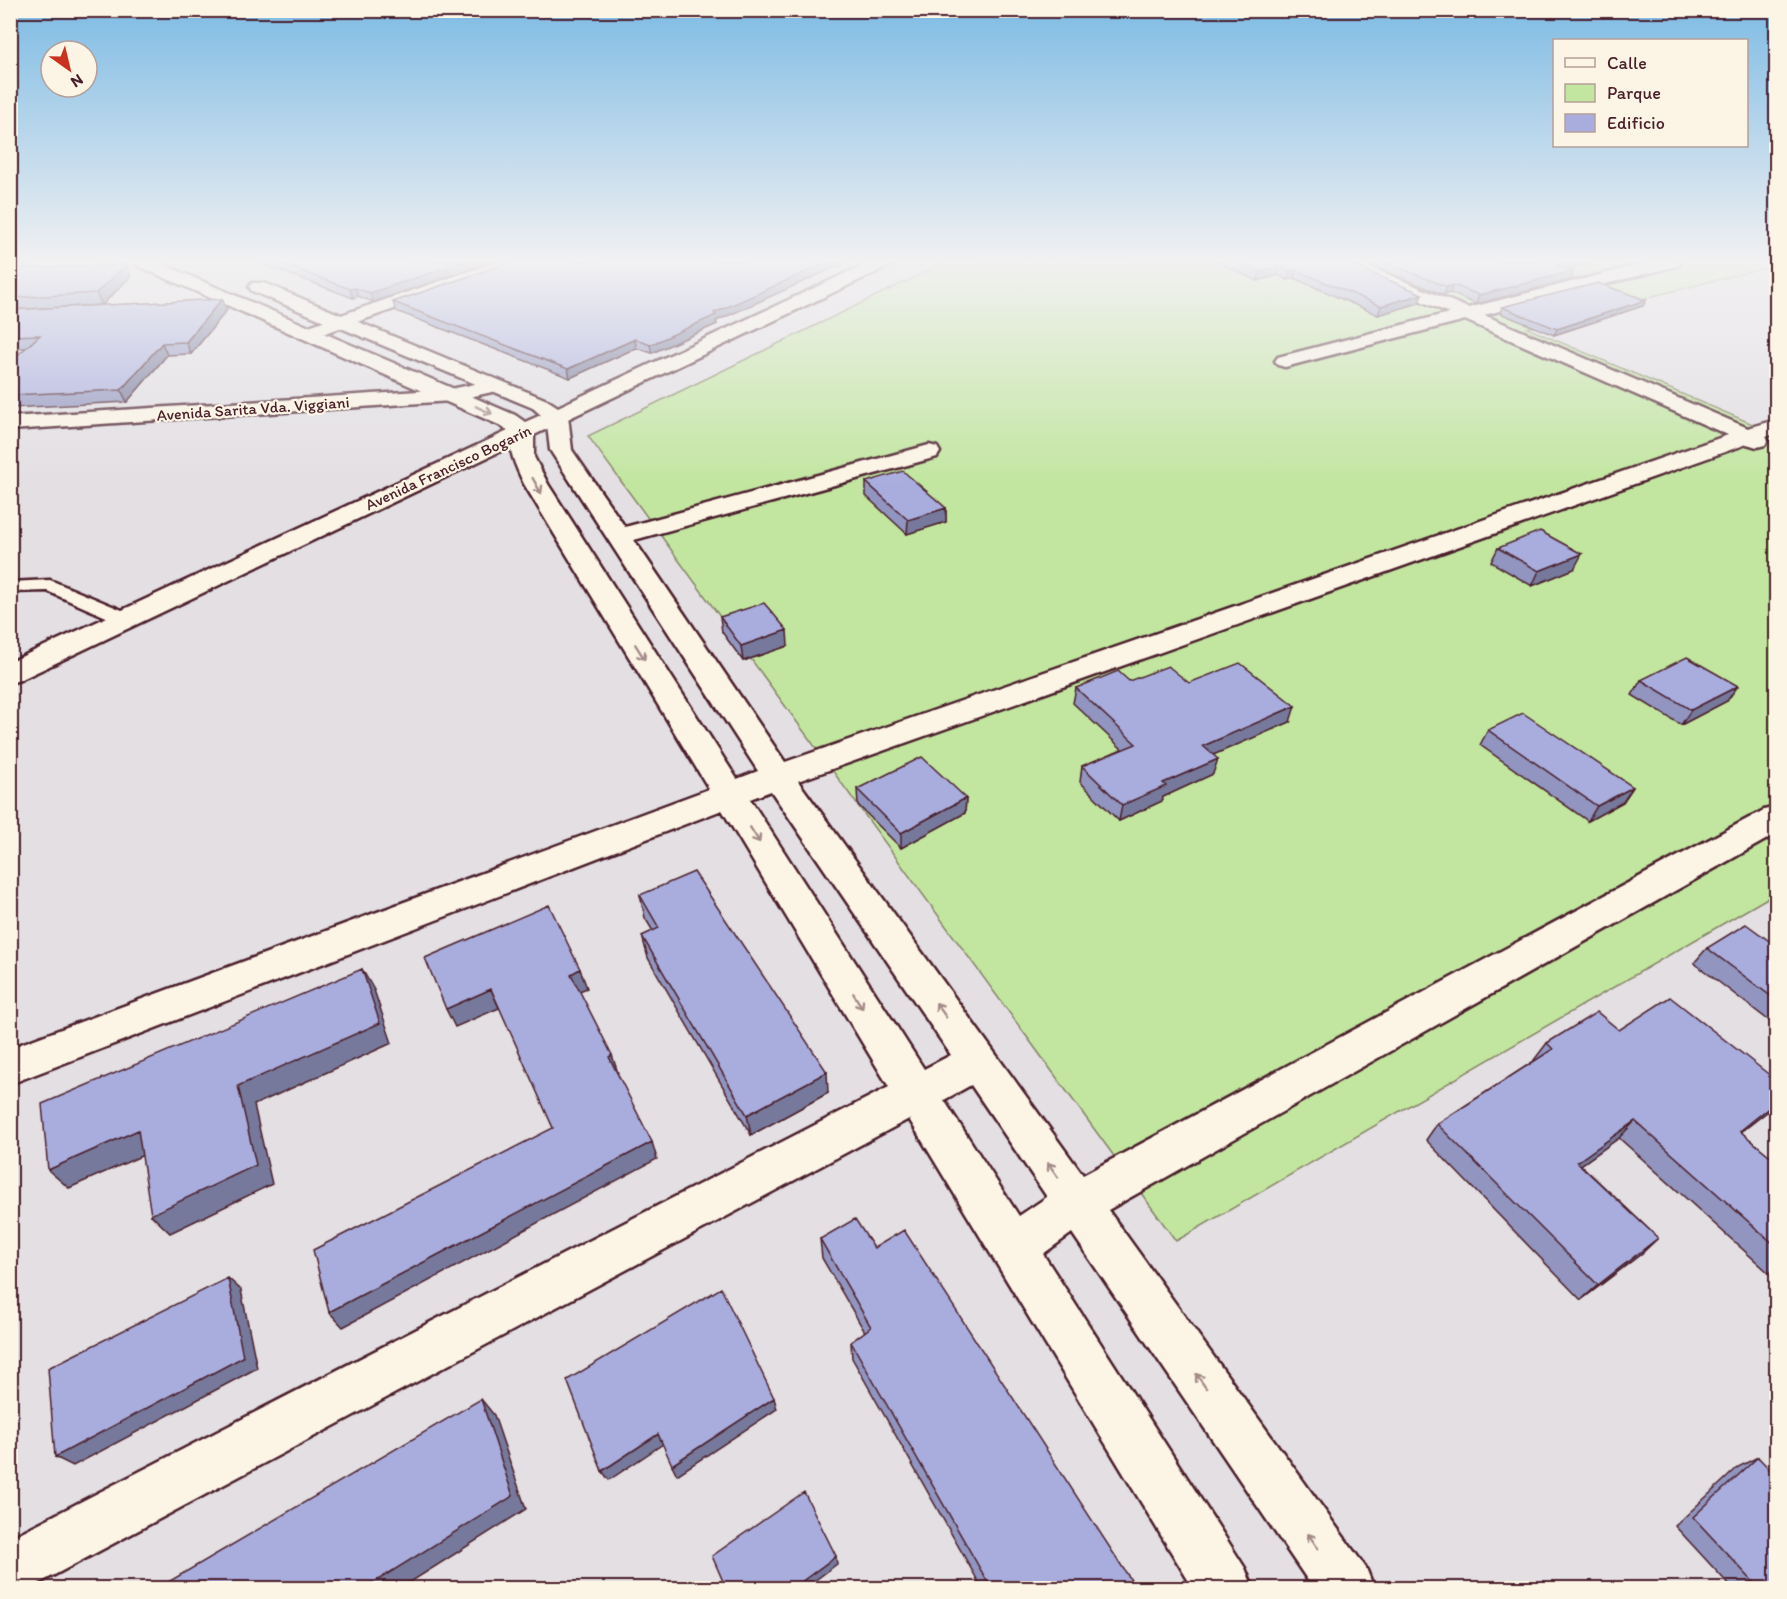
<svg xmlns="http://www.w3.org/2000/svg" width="1787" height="1599" font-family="Itim,sans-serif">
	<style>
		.green { fill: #c2e6a0; stroke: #868266; stroke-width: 1.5 }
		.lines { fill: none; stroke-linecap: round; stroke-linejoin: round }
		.service-casing { stroke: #4a1f2b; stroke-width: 5 }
		.minor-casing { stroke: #4a1f2b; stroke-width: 5 }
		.tertiary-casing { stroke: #4a1f2b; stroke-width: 5 }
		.service { fill: #fcf5e5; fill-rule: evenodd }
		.minor { fill: #fcf5e5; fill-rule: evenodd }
		.tertiary { fill: #fcf5e5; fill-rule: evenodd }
		.wall { fill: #9195bf; stroke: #4a1f2b; stroke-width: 1.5 }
		.shaded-wall { fill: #76799b; stroke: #4a1f2b; stroke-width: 1.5 }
		.building { fill: #a9adde; stroke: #4a1f2b; stroke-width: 1.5 }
		.oneway { stroke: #a38a88 }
		.labels { text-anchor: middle; stroke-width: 4.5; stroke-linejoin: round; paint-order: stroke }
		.far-street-label { font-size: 16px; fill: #4a1f2b; stroke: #fcf5e5 }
	</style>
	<rect width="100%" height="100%" fill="#e3dfe3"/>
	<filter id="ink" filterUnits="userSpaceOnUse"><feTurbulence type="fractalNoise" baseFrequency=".0167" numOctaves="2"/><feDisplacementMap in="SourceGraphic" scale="12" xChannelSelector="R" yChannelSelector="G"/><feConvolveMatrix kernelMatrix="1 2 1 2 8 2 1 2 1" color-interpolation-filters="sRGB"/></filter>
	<g filter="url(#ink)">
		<path class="green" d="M 948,261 L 1776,261 L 1776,265 L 1527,328 L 1776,434 L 1776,893 L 1176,1241 L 588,436 Z"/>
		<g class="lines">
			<defs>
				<path id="service" d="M 50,580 L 134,615 L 136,619 L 134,623 L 120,623 L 47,591 L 10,592 L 10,582 Z"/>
				<path id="minor" d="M 499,261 L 522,261 L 520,265 L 314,337 L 300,337 L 297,333 L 300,329 Z
					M 1335,261 L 1356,261 L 1468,308 L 1655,261 L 1682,261 L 1680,265 L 1484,315 L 1748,428 L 1776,420 L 1776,433 L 1766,437 L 1768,440 L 1765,445 L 1757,447 L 1747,444 L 798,781 L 1083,1175 L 1764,810 L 1776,807 L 1776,834 L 1108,1210 L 1366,1568 L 1374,1588 L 1313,1588 L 1072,1233 L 1043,1254 L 1245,1568 L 1253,1588 L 1193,1588 L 909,1119 L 30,1588 L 10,1588 L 10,1538 L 889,1087 L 722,810 L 10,1084 L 10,1048 L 709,789 L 524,484 C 517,468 503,444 515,426 L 523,424 L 531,426 L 534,431 L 534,457 L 548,484 L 737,779 L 758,771 L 550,450 L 546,416 L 549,411 L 557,410 L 565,411 L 568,416 L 572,450 L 625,527 L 929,445 L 937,447 L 940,452 L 937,457 L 634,540 L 785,762 L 1728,435 L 1465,320 L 1285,367 L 1278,365 L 1275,361 L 1278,357 L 1449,313 L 1337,265 ZM 771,791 L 951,1055 L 924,1069 L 750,799 ZM 971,1085 L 1047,1197 L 1019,1216 L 944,1100 Z
					M 494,380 L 501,382 L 504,386 L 501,390 L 451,401 L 10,430 L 10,417 L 451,389 Z"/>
				<path id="tertiary" d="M 134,261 L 155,261 L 515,415 L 525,422 L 541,415 L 533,408 L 252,291 L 249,287 L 252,283 L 264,283 L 547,400 L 558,407 L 872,261 L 893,261 L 891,265 L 20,680 L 10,683 L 10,662 L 508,431 L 499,425 L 136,265 Z"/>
			</defs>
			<use href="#service" class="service-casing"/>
			<use href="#minor" class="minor-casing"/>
			<use href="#tertiary" class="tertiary-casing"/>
			<use href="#service" class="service"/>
			<use href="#minor" class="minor"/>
			<use href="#tertiary" class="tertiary"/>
		</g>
		<path class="wall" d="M 10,261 L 34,261 L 25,269 L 131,276 L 102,305 L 10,310 Z
			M 254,261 L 493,261 L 373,302 L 358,296 L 353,298 Z
			M 514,261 L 849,261 L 716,321 L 717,324 L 652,353 L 636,348 L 570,378 L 396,311 L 393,302 Z
			M 1215,261 L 1343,261 L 1419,303 L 1378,315 L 1294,278 L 1288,280 L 1278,275 L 1258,281 Z
			M 1361,261 L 1595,261 L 1567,269 L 1574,271 L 1571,280 L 1476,304 L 1450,293 L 1444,295 Z
			M 1646,300 L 1643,306 L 1554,335 L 1500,313 L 1502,307 Z
			M 10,310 L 227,310 L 191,354 L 167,355 L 127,402 L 10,408 L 10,362 L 26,348 L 10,348 Z
			M 866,482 L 946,508 L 946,522 L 907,534 L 866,496 Z
			M 1498,548 L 1574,569 L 1532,586 L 1491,562 Z
			M 720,617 L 788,646 L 743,661 L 722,632 Z
			M 1641,680 L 1727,701 L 1681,725 L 1632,695 Z
			M 1129,681 L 1189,683 L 1290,722 L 1213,755 L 1213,774 L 1163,797 L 1162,801 L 1119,821 L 1080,782 L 1082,766 L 1122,749 L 1073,703 L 1076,688 Z
			M 1488,730 L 1633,787 L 1623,802 L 1588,821 L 1480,745 Z
			M 857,789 L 966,798 L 965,813 L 901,848 L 858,805 Z
			M 640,895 L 828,1093 L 751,1135 L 648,958 L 642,936 L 653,931 L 645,918 Z
			M 1776,946 L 1776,1026 L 1694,963 L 1707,948 Z
			M 1619,1030 L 1772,1108 L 1741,1132 L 1776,1161 L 1776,1268 L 1769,1273 L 1619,1138 L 1581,1165 L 1658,1238 L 1641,1254 L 1581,1300 L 1426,1140 L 1437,1124 L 1534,1061 L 1534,1060 L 1547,1043 Z
			M 820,1239 L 874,1248 L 1136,1588 L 982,1588 L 852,1358 L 851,1342 L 865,1332 L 822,1258 Z
			M 1758,1457 L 1776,1588 L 1732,1588 L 1675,1526 L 1738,1467 Z"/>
		<path class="shaded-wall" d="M 16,261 L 34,261 L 11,281 L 10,265 Z
			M 467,261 L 493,261 L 373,302 L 370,293 Z
			M 830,261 L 849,261 L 716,321 L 717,324 L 652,353 L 650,345 L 714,313 Z
			M 1570,261 L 1595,261 L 1553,273 L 1556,265 Z
			M 126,265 L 131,276 L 102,305 L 96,293 Z
			M 1280,267 L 1278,275 L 1258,281 L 1260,272 Z
			M 1296,270 L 1294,278 L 1288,280 L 1290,271 Z
			M 1574,271 L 1571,280 L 1476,304 L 1479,295 Z
			M 1453,285 L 1450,293 L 1444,295 L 1447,287 Z
			M 355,288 L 358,296 L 353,298 L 350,289 Z
			M 1422,294 L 1419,303 L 1378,315 L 1381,306 Z
			M 222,299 L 227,310 L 191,354 L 186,342 Z
			M 1646,300 L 1643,306 L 1554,335 L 1557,329 Z
			M 635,339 L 636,348 L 570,378 L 568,369 Z
			M 162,343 L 167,355 L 127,402 L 121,390 Z
			M 946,508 L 946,522 L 907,534 L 908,520 Z
			M 1582,554 L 1574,569 L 1532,586 L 1539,571 Z
			M 787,630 L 788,646 L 743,661 L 741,646 Z
			M 1738,686 L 1727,701 L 1681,725 L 1691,710 Z
			M 1295,706 L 1290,722 L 1199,761 L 1203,746 Z
			M 1218,759 L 1213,774 L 1163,797 L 1162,801 L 1119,821 L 1122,805 L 1163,783 Z
			M 1633,787 L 1623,802 L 1588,821 L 1597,806 Z
			M 966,798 L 965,813 L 901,848 L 901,833 Z
			M 362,969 L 374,990 L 392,1043 L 254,1105 L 272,1184 L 170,1233 L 151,1215 L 238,1086 Z
			M 580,969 L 587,988 L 577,992 L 571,974 Z
			M 491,989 L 499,1008 L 455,1027 L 446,1009 Z
			M 612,1055 L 618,1073 L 615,1075 L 609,1057 Z
			M 827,1072 L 828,1093 L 751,1135 L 747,1115 Z
			M 1776,1102 L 1776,1104 L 1772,1108 L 1722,1147 L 1740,1131 Z
			M 1635,1121 L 1619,1138 L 1562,1178 L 1577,1162 Z
			M 138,1130 L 157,1149 L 69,1188 L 48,1170 Z
			M 652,1142 L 657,1159 L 343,1327 L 329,1312 Z
			M 1658,1238 L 1641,1254 L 1581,1300 L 1598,1285 Z
			M 228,1278 L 241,1290 L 257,1368 L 73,1466 L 55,1457 Z
			M 774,1398 L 777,1409 L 677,1475 L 672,1465 Z
			M 481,1399 L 494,1415 L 526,1509 L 401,1588 L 365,1588 Z
			M 658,1434 L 663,1444 L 609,1480 L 602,1471 Z
			M 836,1556 L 837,1564 L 805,1588 L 793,1588 Z"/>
		<path class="building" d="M 10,261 L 16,261 L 10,265 Z
			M 273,261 L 467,261 L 370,293 L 355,288 L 350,289 Z
			M 514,261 L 830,261 L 714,313 L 716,315 L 650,345 L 635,339 L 568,369 L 393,302 Z
			M 1235,261 L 1343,261 L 1422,294 L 1381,306 L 1296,270 L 1290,271 L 1280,267 L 1260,272 Z
			M 1383,261 L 1570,261 L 1556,265 L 1574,271 L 1479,295 L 1453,285 L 1447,287 Z
			M 126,265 L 96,293 L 10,298 L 10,269 Z
			M 1598,283 L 1646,300 L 1557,329 L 1502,307 Z
			M 222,299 L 186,342 L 162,343 L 121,390 L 10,395 L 10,362 L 40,335 L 10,336 L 10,310 Z
			M 903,471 L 946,508 L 908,520 L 866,482 Z
			M 1540,531 L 1582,554 L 1539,571 L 1498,548 Z
			M 764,603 L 787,630 L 741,646 L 720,617 Z
			M 1687,657 L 1738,686 L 1691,710 L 1641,680 Z
			M 1240,663 L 1295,706 L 1203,746 L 1218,759 L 1163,783 L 1166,786 L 1122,805 L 1082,766 L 1136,744 L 1076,688 L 1118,671 L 1129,681 L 1168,666 L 1189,683 Z
			M 1523,713 L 1633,787 L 1597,806 L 1488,730 Z
			M 922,757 L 966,798 L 901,833 L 857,789 Z
			M 694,872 L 827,1072 L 747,1115 L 642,936 L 659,928 L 640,895 Z
			M 549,905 L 580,969 L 571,974 L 612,1055 L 609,1057 L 652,1142 L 329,1312 L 313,1250 L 553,1128 L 491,989 L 446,1009 L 425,958 Z
			M 1746,924 L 1776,946 L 1776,1000 L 1707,948 Z
			M 362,969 L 380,1023 L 238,1086 L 256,1165 L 151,1215 L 138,1130 L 48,1170 L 42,1104 Z
			M 1670,997 L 1776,1080 L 1776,1102 L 1740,1131 L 1776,1161 L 1776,1246 L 1635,1121 L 1577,1162 L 1658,1238 L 1598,1285 L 1437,1124 L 1553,1049 L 1547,1043 L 1597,1012 L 1619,1030 Z
			M 855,1219 L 874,1248 L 904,1230 L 1136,1588 L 991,1588 L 851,1342 L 871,1327 L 820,1239 Z
			M 228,1278 L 243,1357 L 55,1457 L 48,1368 Z
			M 721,1288 L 774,1398 L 672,1465 L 658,1434 L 602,1471 L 567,1380 Z
			M 481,1399 L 513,1496 L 365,1588 L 158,1588 Z
			M 1758,1457 L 1776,1476 L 1776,1588 L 1759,1588 L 1693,1517 Z
			M 804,1492 L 836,1556 L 793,1588 L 726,1588 L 712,1556 Z"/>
		<defs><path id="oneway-shaft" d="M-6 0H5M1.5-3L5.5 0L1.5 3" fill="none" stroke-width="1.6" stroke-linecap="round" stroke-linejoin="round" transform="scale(1.5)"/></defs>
		<g class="oneway">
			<use href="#oneway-shaft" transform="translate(484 410) rotate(24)"/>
			<use href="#oneway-shaft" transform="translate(537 486) rotate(61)"/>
			<use href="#oneway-shaft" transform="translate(640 652) rotate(58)"/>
			<use href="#oneway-shaft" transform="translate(755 835) rotate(58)"/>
			<use href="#oneway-shaft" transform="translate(858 1001) rotate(58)"/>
			<use href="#oneway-shaft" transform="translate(941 1010) rotate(-125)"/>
			<use href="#oneway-shaft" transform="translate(1053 1170) rotate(-125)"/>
			<use href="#oneway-shaft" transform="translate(1201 1381) rotate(-125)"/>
			<use href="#oneway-shaft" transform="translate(1313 1541) rotate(-125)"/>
		</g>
	</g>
	<linearGradient id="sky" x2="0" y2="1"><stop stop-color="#7dbbe4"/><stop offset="0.54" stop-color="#f2f1f2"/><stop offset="1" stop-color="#f2f1f2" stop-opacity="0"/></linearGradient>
	<rect width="1787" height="484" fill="url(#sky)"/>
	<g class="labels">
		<g class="far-street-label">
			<text transform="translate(253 408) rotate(-4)" y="6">Avenida Sarita Vda. Viggiani</text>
			<text transform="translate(448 467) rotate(-25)" y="6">Avenida Francisco Bogarín</text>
		</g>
	</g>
	<rect width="1787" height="1599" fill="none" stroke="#fcf5e5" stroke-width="36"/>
	<rect x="18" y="18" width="1751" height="1563" fill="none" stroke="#4a1f2b" stroke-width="2" filter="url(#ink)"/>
	<rect x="1553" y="39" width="195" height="108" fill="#fcf5e5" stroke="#b59f9b" stroke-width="1.5"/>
	<rect x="1565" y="58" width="30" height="9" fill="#fcf5e5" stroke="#b59f9b" stroke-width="1.5"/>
	<text x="1607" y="69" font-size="18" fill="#4a1f2b">Calle</text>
	<rect x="1565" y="84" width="30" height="18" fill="#c2e6a0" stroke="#b59f9b" stroke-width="1.5"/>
	<text x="1607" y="99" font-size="18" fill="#4a1f2b">Parque</text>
	<rect x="1565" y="114" width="30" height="18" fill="#a9adde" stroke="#b59f9b" stroke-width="1.5"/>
	<text x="1607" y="129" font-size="18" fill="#4a1f2b">Edificio</text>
	<g transform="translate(69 69) rotate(146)"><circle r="28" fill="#fcf5e5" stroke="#b59f9b" stroke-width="1.5"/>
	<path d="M0-4.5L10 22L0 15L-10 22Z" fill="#c8321e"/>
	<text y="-9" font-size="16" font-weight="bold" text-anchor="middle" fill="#4a1f2b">N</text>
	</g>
</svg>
